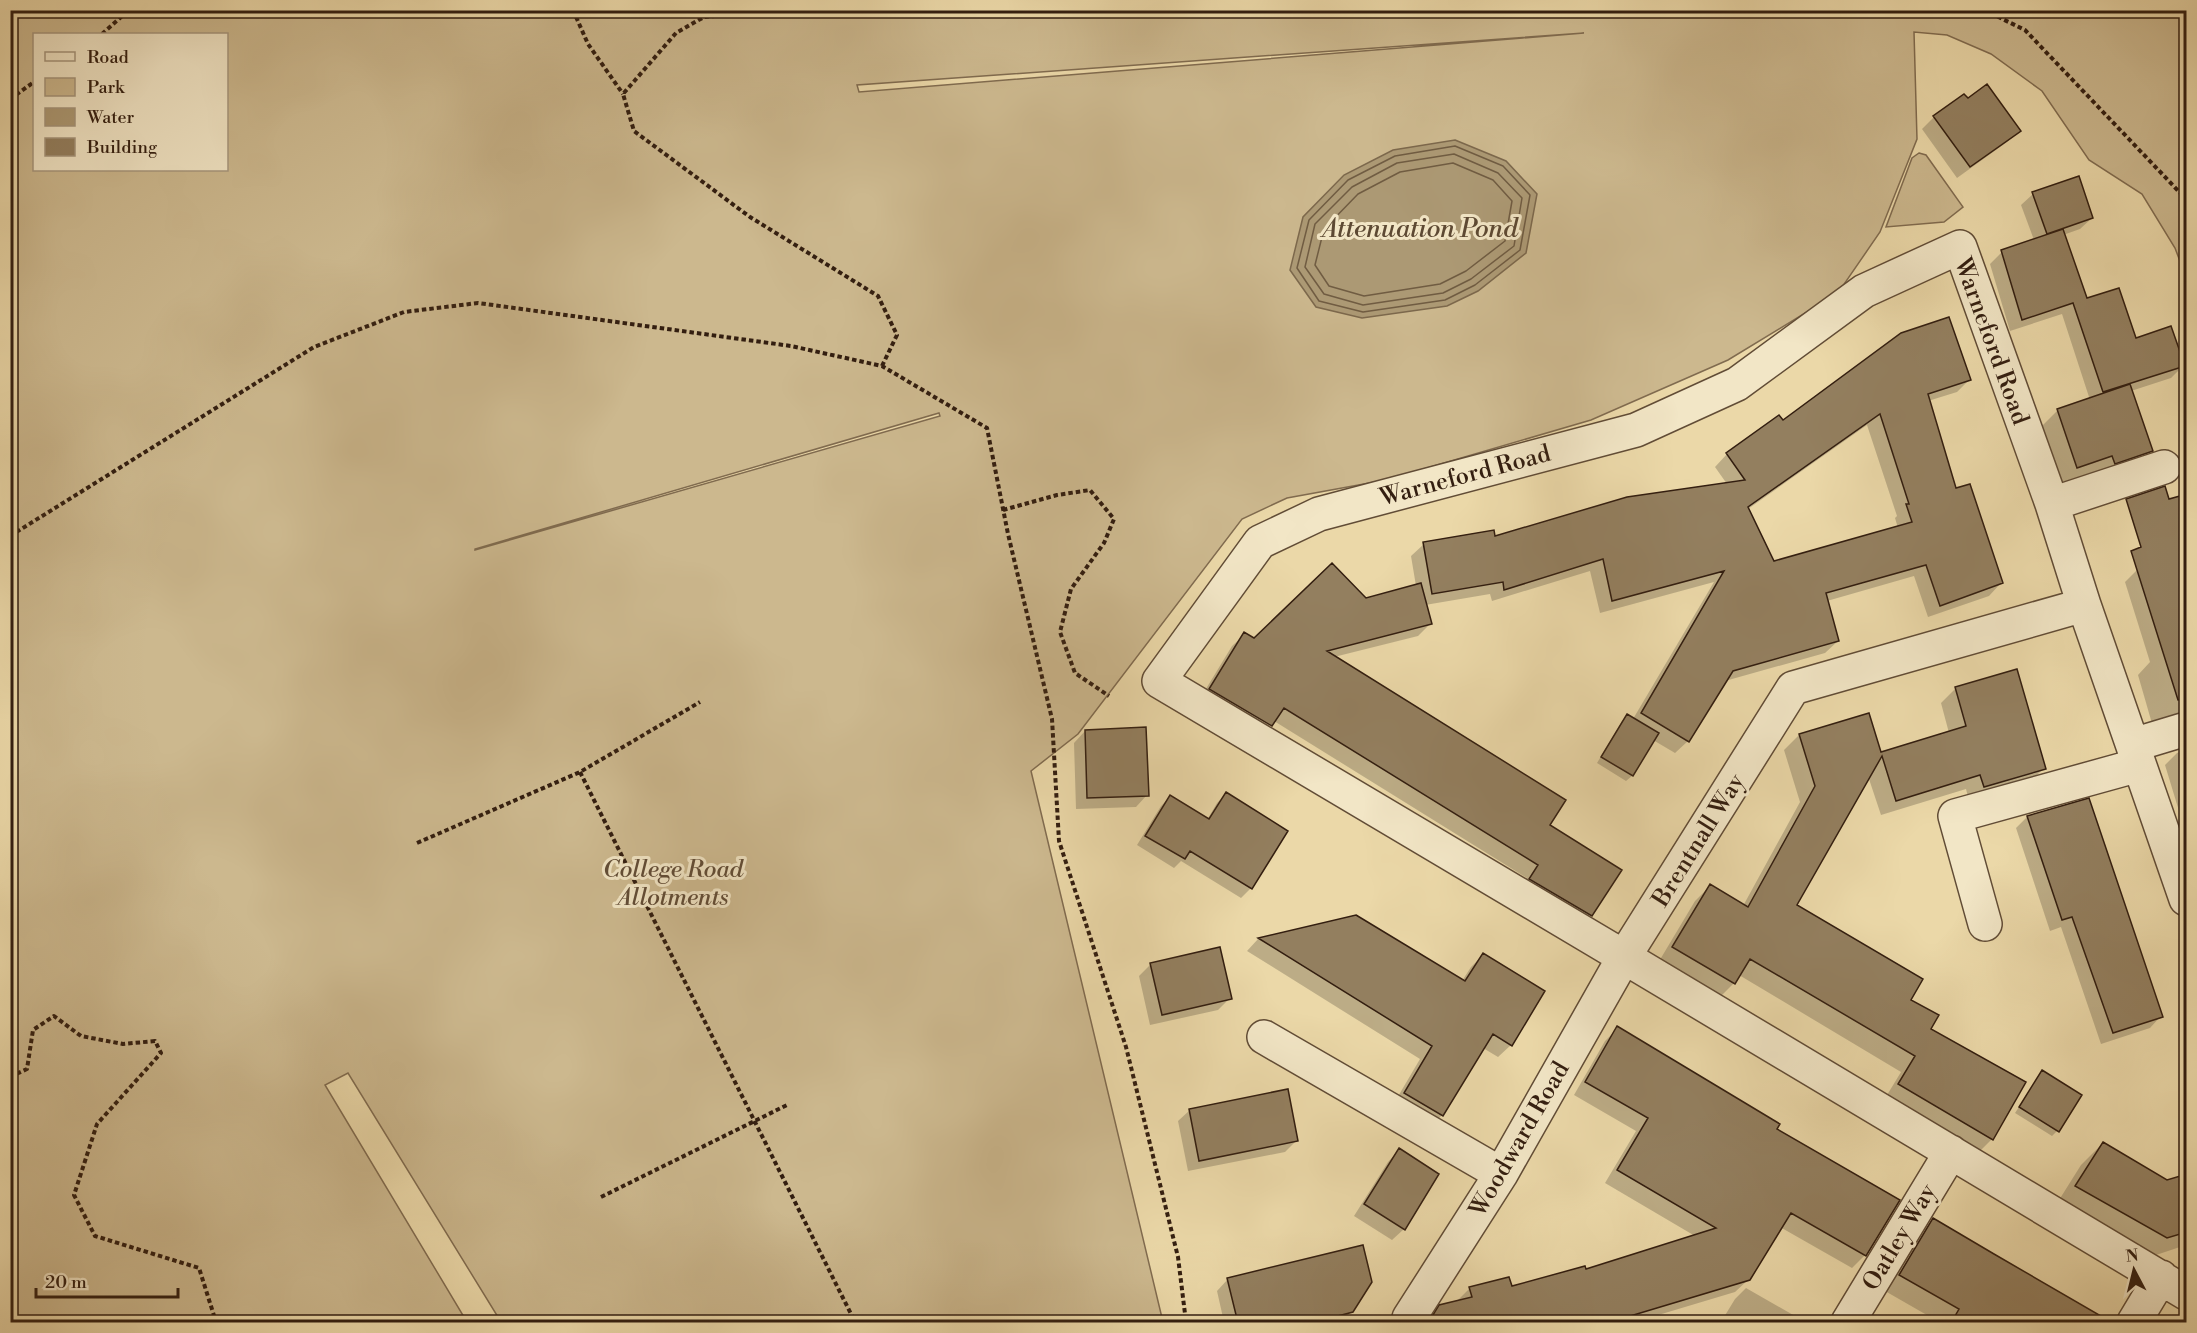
<svg xmlns="http://www.w3.org/2000/svg" width="2197" height="1333" font-family="'Libre Bodoni',serif">
	<style>
		.green { fill: #ccb88e; stroke: #806b4f; stroke-width: 1.5; fill-rule: evenodd }
		.water { fill: #ac9974; stroke: #7c684c; stroke-width: 1.5 }
		.shadow { fill: #0003; fill-rule: evenodd }
		.lines { fill: none; stroke-linecap: round; stroke-linejoin: round }
		.shore { stroke: #705c42; stroke-width: 1.5 }
		.building { fill: #937f5f; stroke: #331e10; stroke-width: 1.5; fill-rule: evenodd }
		.minor-casing { stroke: #614c36; stroke-width: 36 }
		.path { stroke: #331e10; stroke-width: 4; stroke-dasharray: 4.5 3; stroke-linecap: butt }
		.minor { stroke: #f2e6c6; stroke-width: 33 }
		.labels { text-anchor: middle; stroke-width: 6; stroke-linejoin: round; paint-order: stroke }
		.street-label { font-size: 24px; fill: #331e10; stroke: #f2e6c6 }
		.park-label { font-size: 24px; font-style: italic; fill: #614c36; stroke: #f2e6c6 }
		.water-label { font-size: 26px; font-style: italic; fill: #5d4933; stroke: #f2e6c6 }
	</style>
	<rect width="100%" height="100%" fill="#ebd8a8"/>
	<filter id="stains"><feTurbulence type="fractalNoise" baseFrequency=".00333" numOctaves="4"/><feColorMatrix values="0 0 0 0 .2 0 0 0 0 .09 0 0 0 0 .02 0 0 0 .5 -.17"/></filter>
	<radialGradient id="worn" r=".72"><stop offset=".6" stop-color="#630" stop-opacity="0"/><stop offset="1" stop-color="#630" stop-opacity=".3"/></radialGradient>
	<path class="green" d="M 10,11 L 2186,11 L 2186,277 L 2175,248 L 2142,194 L 2089,160 L 2042,91 L 1991,54 L 1947,35 L 1914,32 L 1917,139 L 1880,232 L 1838,293 L 1728,360 L 1591,420 L 1386,480 L 1287,498 L 1242,519 L 1078,734 L 1031,771 L 1163,1322 L 501,1322 L 348,1073 L 325,1085 L 467,1322 L 11,1322 ZM 1584,33 L 859,92 L 857,85 ZM 34,34 L 226,34 L 226,170 L 34,170 ZM 939,413 L 940,416 L 475,550 L 475,549 Z
		M 1919,153 L 1926,155 L 1963,207 L 1944,222 L 1886,227 L 1912,158 Z"/>
	<path class="water" d="M 1455,140 L 1506,161 L 1537,194 L 1526,253 L 1478,291 L 1447,306 L 1362,318 L 1316,307 L 1290,270 L 1303,217 L 1344,175 L 1393,150 Z"/>
	<path class="shadow" d="M 1934,117 L 2019,130 L 2007,142 L 1957,178 L 1922,129 Z
		M 2033,194 L 2092,218 L 2080,229 L 2063,235 L 2086,300 L 2135,340 L 2183,366 L 2171,378 L 2131,391 L 2151,451 L 2134,467 L 2098,479 L 2095,472 L 2060,484 L 2040,428 L 2057,411 L 2090,400 L 2062,314 L 2010,331 L 1990,264 L 2002,252 L 2034,240 L 2021,205 Z
		M 1969,380 L 1957,392 L 1928,401 L 1955,490 L 2001,583 L 1989,596 L 1928,617 L 1914,576 L 1827,601 L 1838,641 L 1825,653 L 1725,681 L 1688,741 L 1675,753 L 1653,740 L 1632,776 L 1626,781 L 1597,763 L 1622,721 L 1627,716 L 1633,719 L 1714,582 L 1600,613 L 1590,571 L 1492,601 L 1490,594 L 1425,605 L 1430,624 L 1418,636 L 1334,657 L 1548,826 L 1591,915 L 1579,928 L 1518,891 L 1527,878 L 1274,721 L 1259,738 L 1198,702 L 1232,646 L 1245,634 L 1255,640 L 1365,599 L 1416,586 L 1411,556 L 1424,544 L 1494,538 L 1727,484 L 1715,467 L 1727,454 L 1783,422 ZM 1867,425 L 1897,516 L 1895,518 L 1898,528 L 1773,563 L 1748,509 Z
		M 2186,545 L 2186,727 L 2153,727 L 2138,675 L 2150,662 L 2125,582 L 2137,570 Z
		M 1956,688 L 2044,768 L 2029,783 L 1969,801 L 1966,789 L 1881,815 L 1868,776 L 1795,905 L 1909,1000 L 1929,1029 L 1992,1139 L 1977,1154 L 1884,1100 L 1901,1072 L 1739,975 L 1734,983 L 1719,998 L 1658,963 L 1695,901 L 1710,886 L 1743,906 L 1800,802 L 1784,750 L 1799,735 L 1880,754 L 1949,733 L 1941,703 Z
		M 1085,731 L 1147,795 L 1136,807 L 1076,809 L 1074,743 Z
		M 2186,749 L 2186,834 L 2165,765 L 2177,753 Z
		M 1226,794 L 1286,831 L 1251,888 L 1241,898 L 1181,861 L 1174,868 L 1137,845 L 1161,806 L 1170,797 L 1207,820 L 1217,803 Z
		M 2027,817 L 2161,1016 L 2150,1028 L 2101,1044 L 2061,927 L 2050,931 L 2016,828 Z
		M 1356,917 L 1462,981 L 1471,967 L 1483,955 L 1511,1045 L 1498,1057 L 1483,1048 L 1442,1115 L 1430,1128 L 1393,1105 L 1420,1059 L 1247,951 L 1258,939 Z
		M 1151,964 L 1230,998 L 1218,1010 L 1150,1025 L 1139,976 Z
		M 1618,1028 L 1775,1129 L 1865,1255 L 1852,1268 L 1780,1227 L 1749,1279 L 1735,1292 L 1635,1322 L 1463,1322 L 1457,1301 L 1470,1288 L 1511,1288 L 1585,1271 L 1695,1236 L 1605,1183 L 1636,1131 L 1574,1095 L 1605,1041 Z
		M 2042,1072 L 2057,1131 L 2052,1136 L 2015,1113 Z
		M 1190,1110 L 1297,1140 L 1285,1152 L 1188,1171 L 1178,1121 Z
		M 2103,1143 L 2167,1181 L 2186,1176 L 2186,1245 L 2144,1259 L 2054,1208 L 2081,1165 Z
		M 1399,1150 L 1404,1229 L 1392,1240 L 1354,1216 L 1388,1162 Z
		M 1933,1220 L 2109,1322 L 1939,1322 L 1885,1291 L 1917,1236 Z
		M 1228,1279 L 1352,1311 L 1341,1322 L 1224,1322 L 1217,1291 Z
		M 1746,1288 L 1795,1316 L 1791,1322 L 1721,1322 L 1735,1299 Z"/>
	<g class="lines">
		<path class="shore" d="M 1455,146 L 1503,166 L 1530,195 L 1520,250 L 1475,285 L 1445,300 L 1363,312 L 1319,301 L 1297,268 L 1309,220 L 1348,180 L 1395,156 Z
			M 1454,154 L 1498,173 L 1522,198 L 1514,246 L 1471,279 L 1443,293 L 1363,305 L 1324,294 L 1305,267 L 1315,224 L 1352,187 L 1397,163 Z
			M 1453,163 L 1493,180 L 1512,201 L 1505,241 L 1466,271 L 1440,284 L 1364,296 L 1329,286 L 1315,265 L 1324,229 L 1358,194 L 1400,172 Z"/>
	</g>
	<path class="building" d="M 1987,84 L 2021,131 L 1970,167 L 1933,116 L 1964,94 L 1968,98 Z
		M 2079,176 L 2093,218 L 2047,234 L 2032,192 Z
		M 2063,229 L 2087,298 L 2119,288 L 2136,338 L 2171,326 L 2185,366 L 2103,392 L 2073,303 L 2022,320 L 2001,250 Z
		M 1949,317 L 1971,380 L 1928,394 L 1956,488 L 1970,484 L 2003,583 L 1940,606 L 1926,565 L 1826,593 L 1839,641 L 1733,671 L 1689,742 L 1641,713 L 1724,571 L 1612,601 L 1603,559 L 1504,590 L 1503,582 L 1432,594 L 1423,542 L 1494,530 L 1495,536 L 1627,497 L 1745,480 L 1726,453 L 1779,415 L 1783,420 L 1901,333 ZM 1880,414 L 1909,504 L 1906,504 L 1912,522 L 1774,561 L 1748,507 Z
		M 2130,384 L 2153,451 L 2115,464 L 2112,456 L 2077,468 L 2057,409 Z
		M 2165,486 L 2169,499 L 2187,494 L 2187,699 L 2178,700 L 2131,551 L 2141,547 L 2126,499 Z
		M 1332,563 L 1366,598 L 1421,583 L 1432,624 L 1327,651 L 1566,800 L 1550,825 L 1622,870 L 1592,916 L 1529,879 L 1538,865 L 1284,708 L 1272,726 L 1209,689 L 1244,632 L 1254,638 Z
		M 2017,669 L 2046,769 L 1984,787 L 1980,775 L 1896,801 L 1882,756 L 1797,905 L 1923,979 L 1911,1000 L 1939,1015 L 1931,1029 L 2026,1082 L 1993,1140 L 1898,1084 L 1915,1056 L 1750,959 L 1735,984 L 1672,947 L 1710,884 L 1748,907 L 1815,786 L 1799,734 L 1869,713 L 1881,752 L 1966,726 L 1955,687 Z
		M 1627,714 L 1659,733 L 1633,776 L 1601,757 Z
		M 1146,727 L 1149,796 L 1087,798 L 1085,730 Z
		M 1226,792 L 1288,831 L 1252,889 L 1190,851 L 1185,859 L 1145,836 L 1170,795 L 1209,819 Z
		M 2089,798 L 2163,1017 L 2113,1033 L 2072,917 L 2062,920 L 2027,816 Z
		M 1356,915 L 1465,981 L 1483,953 L 1545,991 L 1512,1046 L 1493,1034 L 1443,1116 L 1404,1093 L 1432,1046 L 1258,938 Z
		M 1220,947 L 1232,999 L 1162,1015 L 1150,963 Z
		M 1617,1026 L 1780,1124 L 1777,1129 L 1900,1200 L 1866,1256 L 1791,1213 L 1750,1280 L 1607,1323 L 1428,1323 L 1439,1305 L 1472,1297 L 1469,1287 L 1509,1277 L 1512,1286 L 1585,1266 L 1586,1269 L 1716,1228 L 1617,1170 L 1648,1118 L 1585,1082 Z
		M 2042,1070 L 2082,1095 L 2059,1132 L 2019,1107 Z
		M 1288,1089 L 1298,1141 L 1199,1161 L 1189,1109 Z
		M 2103,1142 L 2167,1180 L 2187,1174 L 2187,1232 L 2167,1238 L 2075,1186 Z
		M 1399,1148 L 1439,1174 L 1405,1230 L 1364,1204 Z
		M 1933,1218 L 1994,1254 L 2113,1323 L 1951,1323 L 1959,1309 L 1899,1275 Z
		M 1363,1245 L 1372,1282 L 1353,1312 L 1311,1323 L 1238,1323 L 1227,1278 Z"/>
	<g class="lines">
		<defs>
			<path id="minor" d="M 2052,504 L 2164,467
				M 2133,745 L 2186,729
				M 2186,899 L 2084,605 L 1793,688 L 1624,957 L 2186,1293
				M 1985,924 L 1955,816 L 2139,765
				M 1264,1037 L 1501,1174
				M 1409,1318 L 1501,1174 L 1624,957 L 1159,681 L 1260,542 L 1319,514 L 1636,430 L 1737,384 L 1864,291 L 1960,247 L 2052,504 L 2084,605
				M 1848,1322 L 1951,1152
				M 2134,1322 L 2161,1277"/>
		</defs>
		<use href="#minor" class="minor-casing"/>
		<path class="path" d="M 573,10 L 588,44 L 623,94
			M 1984,10 L 2025,30 L 2186,199
			M 102,34 L 129,10
			M 10,99 L 34,82
			M 882,366 L 897,335 L 878,296 L 750,217 L 634,131 L 623,94 L 676,33 L 704,17 L 764,11 L 961,15 L 1016,10
			M 1003,510 L 1057,495 L 1090,490 L 1114,519 L 1104,543 L 1071,589 L 1060,632 L 1075,673 L 1109,696
			M 10,536 L 314,347 L 404,312 L 478,303 L 791,346 L 882,366 L 987,428 L 1008,534 L 1052,719 L 1059,841 L 1126,1047 L 1178,1257 L 1186,1322
			M 580,772 L 855,1322
			M 417,843 L 580,772 L 700,702
			M 10,1077 L 27,1069 L 33,1030 L 54,1016 L 81,1036 L 123,1044 L 155,1041 L 161,1053 L 97,1124 L 74,1195 L 95,1236 L 199,1268 L 216,1322
			M 601,1197 L 789,1104"/>
		<use href="#minor" class="minor"/>
	</g>
	<g class="labels">
		<g class="street-label">
			<text transform="translate(1992 341) rotate(70)" y="8">Warneford Road</text>
			<text transform="translate(1465 475) rotate(-15)" y="8">Warneford Road</text>
			<text transform="translate(1698 840) rotate(-58)" y="8">Brentnall Way</text>
			<text transform="translate(1519 1139) rotate(-60)" y="8">Woodward Road</text>
			<text transform="translate(1899 1237) rotate(-59)" y="8">Oatley Way</text>
		</g>
		<g class="park-label">
			<text x="673" y="877">College Road<tspan x="673" dy="28">Allotments</tspan></text>
		</g>
		<g class="water-label">
			<text x="1420" y="237">Attenuation Pond</text>
		</g>
	</g>
	<rect width="2197" height="1333" fill="none" stroke="#ebd8a8" stroke-width="36"/>
	<rect x="12" y="12" width="2173" height="1309" fill="none" stroke="#331e10" stroke-width="3"/>
	<rect x="18" y="18" width="2161" height="1297" fill="none" stroke="#331e10" stroke-width="1.5"/>
	<rect x="33" y="33" width="195" height="138" fill="#f2e6c6" stroke="#a6967d" stroke-width="1.5"/>
	<rect x="45" y="52" width="30" height="9" fill="#f2e6c6" stroke="#a6967d" stroke-width="1.5"/>
	<text x="87" y="63" font-size="18" fill="#331e10">Road</text>
	<rect x="45" y="78" width="30" height="18" fill="#ccb88e" stroke="#a6967d" stroke-width="1.5"/>
	<text x="87" y="93" font-size="18" fill="#331e10">Park</text>
	<rect x="45" y="108" width="30" height="18" fill="#ac9974" stroke="#a6967d" stroke-width="1.5"/>
	<text x="87" y="123" font-size="18" fill="#331e10">Water</text>
	<rect x="45" y="138" width="30" height="18" fill="#937f5f" stroke="#a6967d" stroke-width="1.5"/>
	<text x="87" y="153" font-size="18" fill="#331e10">Building</text>
	<g transform="translate(2134 1270) rotate(353)" stroke="#f2e6c6" stroke-width="4.5" paint-order="stroke">
	<path d="M0-4.5L10 22L0 15L-10 22Z" fill="#331e10"/>
	<text y="-9" font-size="16" font-weight="bold" text-anchor="middle" fill="#331e10">N</text>
	</g>
	<path d="M36 1288v9h142v-9" fill="none" stroke="#331e10" stroke-width="3"/>
	<text x="45" y="1288" font-size="18" fill="#331e10" stroke="#f2e6c6" stroke-width="4.5" paint-order="stroke">20 m</text>
	<rect width="100%" height="100%" filter="url(#stains)"/>
	<rect width="100%" height="100%" fill="url(#worn)"/>
</svg>
